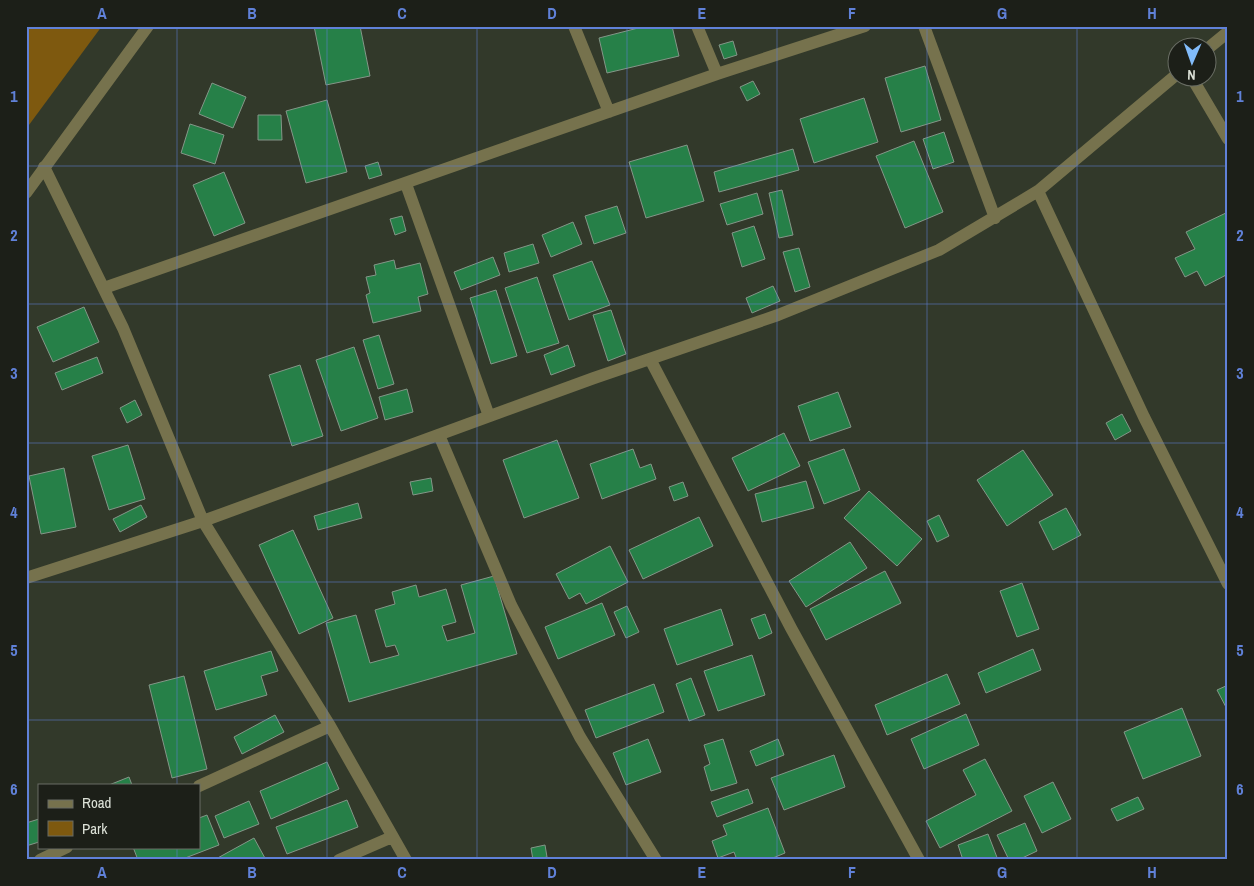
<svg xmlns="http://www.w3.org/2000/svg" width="1254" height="886" font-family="'Archivo Narrow',sans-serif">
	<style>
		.green { fill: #7e590f }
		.building { fill: #268048; stroke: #849688 }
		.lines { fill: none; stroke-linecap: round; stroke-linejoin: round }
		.minor { stroke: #76724d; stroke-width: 12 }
		.grid { fill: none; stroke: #6081d8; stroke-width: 1; stroke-opacity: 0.55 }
		.neatline { fill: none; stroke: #6081d8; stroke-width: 2 }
		.grid-label { font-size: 16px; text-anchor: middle; font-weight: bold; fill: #6081d8 }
	</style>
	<rect width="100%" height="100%" fill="#32392a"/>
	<path class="green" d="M 26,26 L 102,26 L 26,129 Z"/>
	<path class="building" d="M 314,26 L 360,26 L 370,76 L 326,85 Z
		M 646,26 L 672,26 L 679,56 L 607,73 L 599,38 Z
		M 733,41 L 737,55 L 724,59 L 719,45 Z
		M 925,66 L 941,120 L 901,132 L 885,78 Z
		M 753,81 L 760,94 L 747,101 L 740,87 Z
		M 212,83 L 246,97 L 233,128 L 199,114 Z
		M 864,98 L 878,142 L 814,163 L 800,119 Z
		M 327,100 L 347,172 L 306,183 L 286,111 Z
		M 258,115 L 281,115 L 282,140 L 258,140 Z
		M 190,124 L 224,135 L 215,164 L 181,153 Z
		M 944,132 L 954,162 L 933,169 L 923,139 Z
		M 914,141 L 943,212 L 905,228 L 876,156 Z
		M 687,145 L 704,201 L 646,218 L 629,162 Z
		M 793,149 L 799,170 L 719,192 L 714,172 Z
		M 378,162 L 382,175 L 369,179 L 365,166 Z
		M 224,172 L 245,223 L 214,236 L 193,185 Z
		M 782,190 L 793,235 L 779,238 L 769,193 Z
		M 757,193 L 763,214 L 727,225 L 720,204 Z
		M 617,206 L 626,233 L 594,244 L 585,216 Z
		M 1228,212 L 1228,274 L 1205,286 L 1197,271 L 1185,277 L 1175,258 L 1195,249 L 1186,232 Z
		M 402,216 L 406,231 L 395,235 L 390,219 Z
		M 573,222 L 582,244 L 551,257 L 542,235 Z
		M 754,226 L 765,259 L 742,267 L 732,233 Z
		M 533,244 L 539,263 L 509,272 L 504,253 Z
		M 799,248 L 810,287 L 795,292 L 783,252 Z
		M 493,257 L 500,275 L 461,290 L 454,272 Z
		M 394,260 L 396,269 L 420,263 L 428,294 L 418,297 L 421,311 L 373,323 L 366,295 L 370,293 L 366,277 L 376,275 L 374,265 Z
		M 592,261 L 610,305 L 569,320 L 553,275 Z
		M 537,277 L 559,343 L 527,353 L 505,288 Z
		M 773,286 L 780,301 L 752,313 L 746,298 Z
		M 496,290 L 517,356 L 491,364 L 470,298 Z
		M 84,307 L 99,342 L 53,362 L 37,327 Z
		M 611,310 L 626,354 L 608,361 L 593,315 Z
		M 379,335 L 394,384 L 378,389 L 363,340 Z
		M 568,345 L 575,366 L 551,375 L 544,355 Z
		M 354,347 L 378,418 L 341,431 L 316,360 Z
		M 97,357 L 103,373 L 62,390 L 55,373 Z
		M 300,365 L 323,436 L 292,446 L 269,375 Z
		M 407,389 L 413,412 L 385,420 L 379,397 Z
		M 838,392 L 851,427 L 810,441 L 798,406 Z
		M 135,400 L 142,415 L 127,423 L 120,408 Z
		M 1122,414 L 1131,431 L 1115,440 L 1106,423 Z
		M 784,433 L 800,466 L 748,491 L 732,458 Z
		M 557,440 L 579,498 L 524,518 L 503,460 Z
		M 128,445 L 145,499 L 109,510 L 92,456 Z
		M 633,449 L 640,468 L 651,464 L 656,479 L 602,499 L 590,464 Z
		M 844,449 L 860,490 L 824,504 L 808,462 Z
		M 1023,450 L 1053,495 L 1007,526 L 977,480 Z
		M 64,468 L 76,527 L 41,534 L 29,476 Z
		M 431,478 L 433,491 L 413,495 L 410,482 Z
		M 806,481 L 814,508 L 762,522 L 755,494 Z
		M 683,482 L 688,496 L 674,501 L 669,487 Z
		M 869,491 L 922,539 L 897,566 L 844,518 Z
		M 358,503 L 362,518 L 318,530 L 314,516 Z
		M 141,505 L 147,517 L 120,532 L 113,519 Z
		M 1066,508 L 1081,535 L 1053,550 L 1039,522 Z
		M 939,515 L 949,536 L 937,542 L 927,521 Z
		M 699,517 L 713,546 L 643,579 L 629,550 Z
		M 293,530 L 333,618 L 299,634 L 259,545 Z
		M 850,542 L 867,568 L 806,607 L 789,581 Z
		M 610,546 L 628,582 L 586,604 L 580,593 L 569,599 L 556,574 Z
		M 885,571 L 901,603 L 826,640 L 810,609 Z
		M 494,576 L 517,654 L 349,702 L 326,623 L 356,615 L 370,663 L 399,655 L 395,645 L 386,647 L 375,610 L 395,604 L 392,592 L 416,585 L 419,597 L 446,589 L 456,622 L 442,626 L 447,641 L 475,633 L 461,585 Z
		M 1022,583 L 1039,629 L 1017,637 L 1000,591 Z
		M 602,603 L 615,635 L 558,659 L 545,627 Z
		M 627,606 L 639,632 L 626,638 L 614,612 Z
		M 721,609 L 733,645 L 677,665 L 664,629 Z
		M 765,614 L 772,633 L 759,639 L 751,619 Z
		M 1033,649 L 1041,670 L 986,693 L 978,673 Z
		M 271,651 L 278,671 L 261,676 L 267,695 L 216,710 L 204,671 Z
		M 752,655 L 765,695 L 718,711 L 704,671 Z
		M 947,674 L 960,704 L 887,735 L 875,705 Z
		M 184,676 L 207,769 L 172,778 L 149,685 Z
		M 691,678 L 705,715 L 689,721 L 676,684 Z
		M 654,684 L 664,712 L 596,738 L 585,710 Z
		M 1228,685 L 1228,711 L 1217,690 Z
		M 1182,708 L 1201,756 L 1143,779 L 1124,732 Z
		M 966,714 L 979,745 L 924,769 L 911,739 Z
		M 275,715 L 284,732 L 242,754 L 234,737 Z
		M 648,739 L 661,772 L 626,785 L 613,753 Z
		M 723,739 L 737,783 L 711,791 L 704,767 L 710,764 L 704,745 Z
		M 778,739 L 784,755 L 756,766 L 750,751 Z
		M 834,755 L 845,787 L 784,810 L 771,778 Z
		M 985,759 L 1012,811 L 940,848 L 926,821 L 976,795 L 963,770 Z
		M 327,762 L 339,789 L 271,819 L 260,791 Z
		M 129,777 L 132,785 L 109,785 Z
		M 1053,782 L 1071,819 L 1042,833 L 1024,796 Z
		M 748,789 L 753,803 L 717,817 L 711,802 Z
		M 1138,797 L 1144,809 L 1117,821 L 1111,809 Z
		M 347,800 L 358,827 L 287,854 L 276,827 Z
		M 249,801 L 259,824 L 224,838 L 215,816 Z
		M 768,808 L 785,853 L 768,860 L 737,860 L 734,852 L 718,858 L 712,841 L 727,835 L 723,825 Z
		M 207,815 L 219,845 L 180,860 L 138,860 L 133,847 L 199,847 L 199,818 Z
		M 39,819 L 39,842 L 26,846 L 26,823 Z
		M 1025,823 L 1037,851 L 1018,860 L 1009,860 L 997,835 Z
		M 988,834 L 998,860 L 963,860 L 958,845 Z
		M 254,838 L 266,860 L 214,860 Z
		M 545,845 L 547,857 L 533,860 L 531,848 Z"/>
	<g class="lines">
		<path class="minor" d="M 574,26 L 609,112
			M 697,26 L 717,74
			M 924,26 L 995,218
			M 1206,50 L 1228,32
			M 1192,78 L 1228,139
			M 44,167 L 123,328 L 203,521 L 330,726 L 406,860
			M 406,184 L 489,416
			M 1038,191 L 1144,417 L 1228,584
			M 26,193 L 148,26
			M 104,288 L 717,74 L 865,26
			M 650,359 L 791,628 L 919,860
			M 439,435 L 511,605 L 580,737 L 656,860
			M 26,578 L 203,521 L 594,378 L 778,315 L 939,250 L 1038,191 L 1176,75
			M 199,786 L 330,726
			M 40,860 L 67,847
			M 339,860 L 392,837"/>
	</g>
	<path class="grid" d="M 177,26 L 177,785M 327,26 L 327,860M 477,26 L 477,860M 627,26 L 627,860M 777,26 L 777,860M 927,26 L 927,860M 1077,26 L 1077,860M 26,166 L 1228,166M 26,304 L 1228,304M 26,443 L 1228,443M 26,582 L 1228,582M 26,720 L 1228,720M 177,847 L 177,860"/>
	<rect width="1254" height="886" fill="none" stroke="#1c1f18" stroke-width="55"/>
	<rect x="38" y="784" width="162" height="65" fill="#1c1f18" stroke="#696d64"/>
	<rect x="48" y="800" width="25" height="8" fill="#76724d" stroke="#696d64"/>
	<text x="82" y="808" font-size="15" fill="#dce1d7">Road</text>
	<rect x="48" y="821" width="25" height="15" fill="#7e590f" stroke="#696d64"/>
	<text x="82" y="834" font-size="15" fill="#dce1d7">Park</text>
	<g transform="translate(1192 62) rotate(182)"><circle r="24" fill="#1c1f18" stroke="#696d64"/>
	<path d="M0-4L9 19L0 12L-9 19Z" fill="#82bcfa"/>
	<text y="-8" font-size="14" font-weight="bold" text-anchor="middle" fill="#dce1d7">N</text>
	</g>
	<rect x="28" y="28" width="1198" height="830" class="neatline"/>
	<g class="grid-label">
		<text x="102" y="19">A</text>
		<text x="252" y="19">B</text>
		<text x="402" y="19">C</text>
		<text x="552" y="19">D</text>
		<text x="702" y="19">E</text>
		<text x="852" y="19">F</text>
		<text x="1002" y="19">G</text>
		<text x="1152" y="19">H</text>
		<text x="14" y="102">1</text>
		<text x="1240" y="102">1</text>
		<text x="14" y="241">2</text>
		<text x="1240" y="241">2</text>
		<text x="14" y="379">3</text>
		<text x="1240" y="379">3</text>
		<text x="14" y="518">4</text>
		<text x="1240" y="518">4</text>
		<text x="14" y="656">5</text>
		<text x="1240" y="656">5</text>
		<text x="14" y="795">6</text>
		<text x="1240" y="795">6</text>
		<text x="102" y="878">A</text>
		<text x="252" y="878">B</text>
		<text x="402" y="878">C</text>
		<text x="552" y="878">D</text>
		<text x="702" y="878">E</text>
		<text x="852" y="878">F</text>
		<text x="1002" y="878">G</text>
		<text x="1152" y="878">H</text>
	</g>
</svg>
